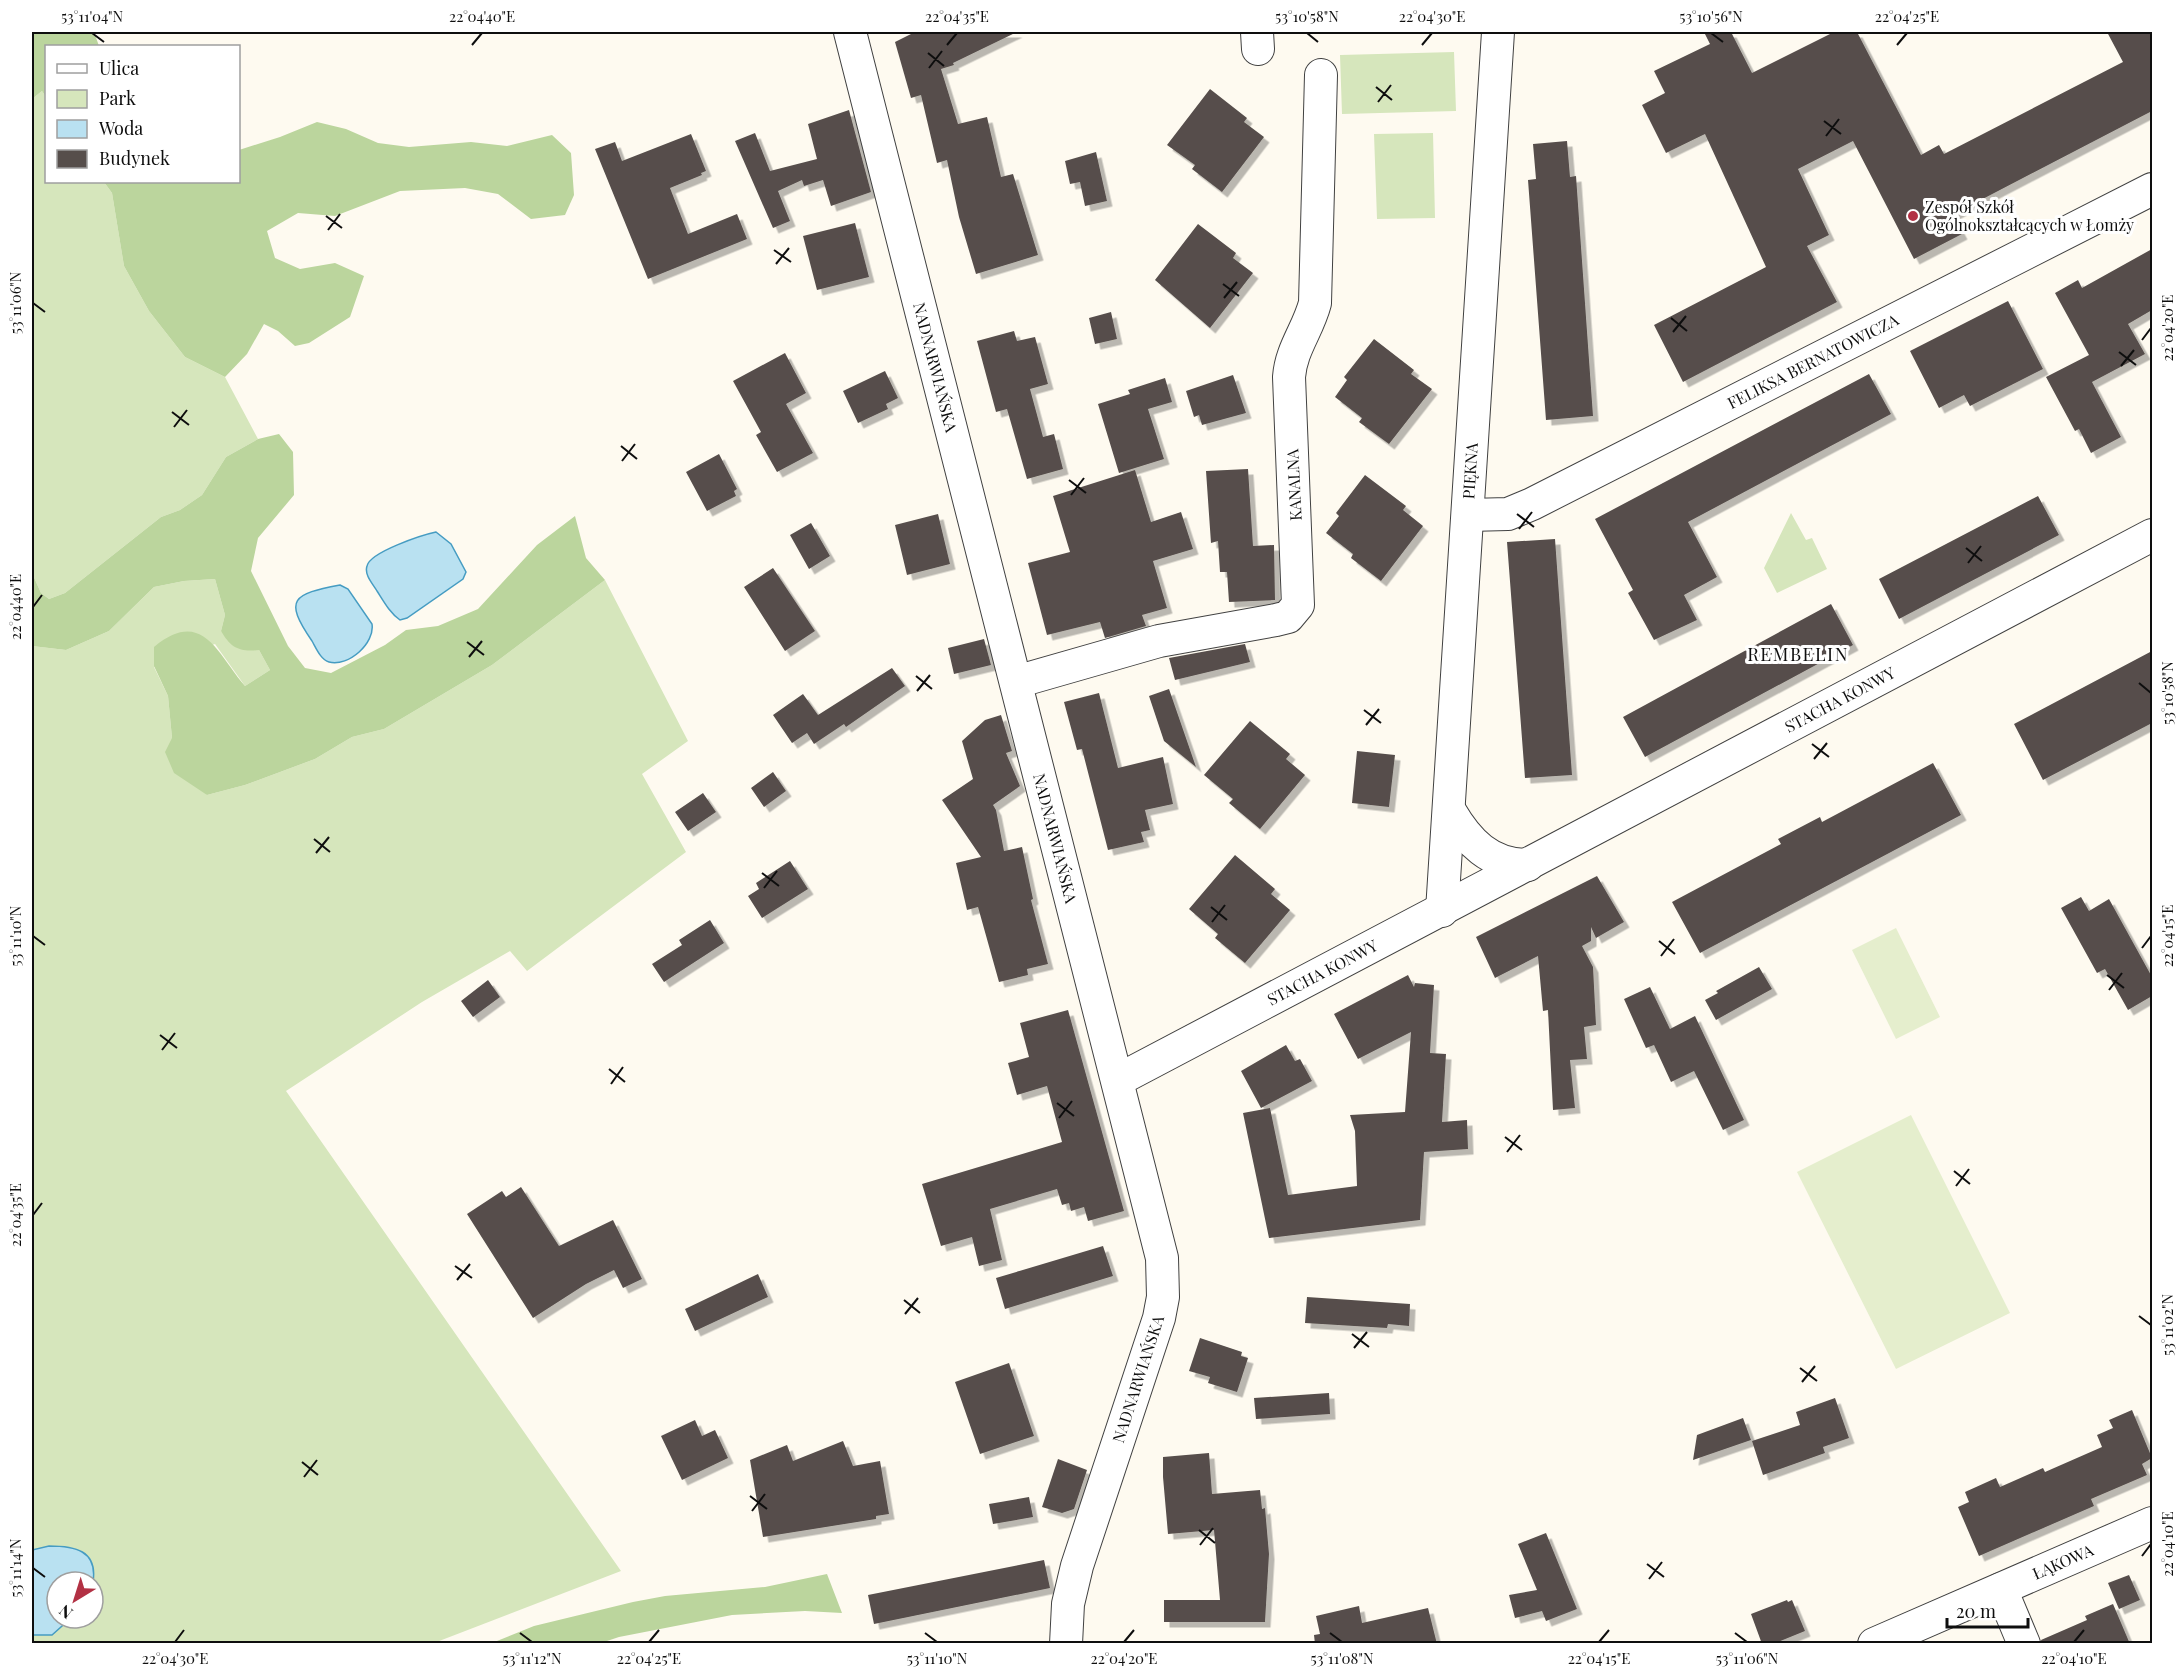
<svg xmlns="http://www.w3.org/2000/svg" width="2184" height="1675" font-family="'Playfair Display',serif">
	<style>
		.green { fill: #d6e6bc; fill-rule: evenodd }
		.forest { fill: #bbd59d }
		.pitch { fill: #e5eecd }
		.water { fill: #b9e1f1; stroke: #469cc2; stroke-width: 1.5 }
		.building { fill: #564e4b; filter: url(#shadow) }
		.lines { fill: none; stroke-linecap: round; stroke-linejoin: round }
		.minor-casing { stroke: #414141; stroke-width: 34 }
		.minor { stroke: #fff; stroke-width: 32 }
		.ticks { fill: none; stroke: #0e0e0e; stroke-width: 2 }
		.poi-dot { fill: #b23144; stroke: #fff; stroke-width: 2 }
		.labels { text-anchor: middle; stroke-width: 6; stroke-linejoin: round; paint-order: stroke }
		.poi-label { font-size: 16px; fill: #0e0e0e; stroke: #fff; text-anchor: start }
		.street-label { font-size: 16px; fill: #0e0e0e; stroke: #fff }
		.neighbourhood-label { font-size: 18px; letter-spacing: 1.5px; fill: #0e0e0e; stroke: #fff }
		.neatline { fill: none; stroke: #0e0e0e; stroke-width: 2 }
		.ticks-label { font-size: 15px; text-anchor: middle; fill: #0e0e0e }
	</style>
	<defs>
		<filter id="shadow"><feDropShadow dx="5.5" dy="5.5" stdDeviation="0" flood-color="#0004"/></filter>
	</defs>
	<rect width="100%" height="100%" fill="#fefaf0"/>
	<path class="green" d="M 1454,52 L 1456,111 L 1342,114 L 1340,55 Z
		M 42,91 L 46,97 L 46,182 L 104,182 L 112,193 L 124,266 L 149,311 L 185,357 L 225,377 L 258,439 L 226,457 L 202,495 L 180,510 L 161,517 L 65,593 L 49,599 L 41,593 L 32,573 L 32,99 Z
		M 1433,133 L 1435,218 L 1377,219 L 1374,134 Z
		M 1791,513 L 1806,540 L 1812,538 L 1827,569 L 1777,593 L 1764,568 Z
		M 215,579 L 225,615 L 221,631 L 259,650 L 270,670 L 245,686 L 215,644 L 154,667 L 168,696 L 172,738 L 207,795 L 245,785 L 315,759 L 352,737 L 384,729 L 492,665 L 605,580 L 688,741 L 642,774 L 686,852 L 527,971 L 510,951 L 422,1002 L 286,1091 L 621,1571 L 434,1643 L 32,1644 L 32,646 L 66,650 L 109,631 L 154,587 L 184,581 ZM 57,1582 L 93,1582 L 93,1618 L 57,1618 Z"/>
	<path class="forest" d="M 32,32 L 94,32 L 99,46 L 46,46 L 46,97 L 42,91 L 32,99 Z
		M 317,122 L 346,129 L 378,143 L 409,147 L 471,142 L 507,146 L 552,135 L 571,153 L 574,195 L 565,215 L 531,219 L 498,194 L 465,188 L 400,191 L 335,216 L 298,213 L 267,231 L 275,258 L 300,269 L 335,263 L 364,276 L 350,317 L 309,343 L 295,346 L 278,331 L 264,324 L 247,354 L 225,377 L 185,357 L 149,311 L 124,266 L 112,193 L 104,182 L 238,182 L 239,150 L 280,137 Z
		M 279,434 L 293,452 L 294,495 L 258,538 L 251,571 L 288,646 L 305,668 L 331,673 L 385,645 L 406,630 L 438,626 L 478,609 L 537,545 L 575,516 L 586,558 L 605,580 L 492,665 L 384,729 L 352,737 L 315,759 L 245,785 L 207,795 L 174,773 L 165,752 L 172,738 L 168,696 L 154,666 L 154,647 C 203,607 217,654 245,686 L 270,670 L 259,650 C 239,652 231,648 221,631 L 225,615 L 215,579 L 184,581 L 154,587 L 109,631 L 66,650 L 32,646 L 32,573 L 41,593 L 49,599 L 65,593 L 161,517 L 180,510 L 202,495 L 226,457 L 258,439 Z
		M 827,1574 L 842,1613 L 805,1611 L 732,1615 L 619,1637 L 601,1643 L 492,1643 L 534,1626 L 633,1602 L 665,1596 L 765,1587 Z"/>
	<path class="pitch" d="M 1896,928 L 1940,1017 L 1896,1039 L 1852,950 Z
		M 1911,1115 L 2010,1313 L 1896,1369 L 1797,1172 Z"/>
	<path class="water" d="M 436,532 L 451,544 L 466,572 L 463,579 L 407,618 L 400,620 C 390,613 384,602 377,591 C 373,584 364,575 367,566 C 370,552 422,535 436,532 Z
		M 340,585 L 348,589 L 372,624 C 375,643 349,667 329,662 C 321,660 316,648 312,641 C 283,599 293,594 340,585 Z
		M 49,1546 C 74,1546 98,1550 93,1582 L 57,1582 L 57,1618 L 71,1618 L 52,1635 L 33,1635 L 32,1550 Z"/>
	<path class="building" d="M 915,32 L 1017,32 L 953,63 L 954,65 L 941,69 L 958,124 L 987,117 L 1001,177 L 1013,174 L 1038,255 L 976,274 L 959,217 L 947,160 L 937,163 L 921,95 L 911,98 L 895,42 Z
		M 1704,32 L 1731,32 L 1752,73 L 1834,32 L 1857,32 L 1921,155 L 1939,145 L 1944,154 L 2123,62 L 2107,32 L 2152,32 L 2152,111 L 1952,215 L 1962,234 L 1914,259 L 1853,141 L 1798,169 L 1829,235 L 1807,246 L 1837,302 L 1683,382 L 1654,325 L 1766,267 L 1705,134 L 1666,153 L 1642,105 L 1665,93 L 1654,71 L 1710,44 Z
		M 1210,89 L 1247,118 L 1244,122 L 1264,137 L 1222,192 L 1192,169 L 1195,165 L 1167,145 Z
		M 849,110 L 871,192 L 831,206 L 823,180 L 804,186 L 802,180 L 778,191 L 790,221 L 773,228 L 735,141 L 755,133 L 770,171 L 817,159 L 808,124 Z
		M 691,134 L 706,171 L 701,173 L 702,175 L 670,188 L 688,234 L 737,214 L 747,239 L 648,279 L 595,149 L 615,142 L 622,161 Z
		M 1567,141 L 1570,177 L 1576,176 L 1593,416 L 1546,420 L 1528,180 L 1536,179 L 1533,144 Z
		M 1096,152 L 1107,201 L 1085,206 L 1080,182 L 1070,184 L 1065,161 Z
		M 855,223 L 869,277 L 817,290 L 803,236 Z
		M 1198,224 L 1236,253 L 1233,258 L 1253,273 L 1210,328 L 1155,280 Z
		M 2152,249 L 2152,310 L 2128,324 L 2145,354 L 2092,382 L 2121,437 L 2091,453 L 2079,429 L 2075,431 L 2046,377 L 2089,355 L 2055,293 L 2078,280 L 2082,288 Z
		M 2008,301 L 2043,369 L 1970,406 L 1964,395 L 1939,408 L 1910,351 Z
		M 1111,312 L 1117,339 L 1095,344 L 1089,318 Z
		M 1014,331 L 1017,341 L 1035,337 L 1048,384 L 1030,389 L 1043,437 L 1054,434 L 1063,469 L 1027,479 L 1007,409 L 996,412 L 977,341 Z
		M 1374,339 L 1414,370 L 1411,374 L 1432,389 L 1389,444 L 1359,422 L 1362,418 L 1335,397 L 1347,380 L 1344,377 Z
		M 785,353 L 806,393 L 786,404 L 813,453 L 777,472 L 756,435 L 761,432 L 733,381 Z
		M 885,371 L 898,398 L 886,404 L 888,409 L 858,423 L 843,391 Z
		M 1869,374 L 1891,414 L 1688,522 L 1717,577 L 1684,595 L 1697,620 L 1654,640 L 1628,593 L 1633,590 L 1595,519 Z
		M 1233,375 L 1246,413 L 1202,425 L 1199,415 L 1194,417 L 1186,391 Z
		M 1165,378 L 1172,402 L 1148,409 L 1164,459 L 1119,473 L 1098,404 L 1130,394 L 1128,390 Z
		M 719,454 L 737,489 L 734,491 L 736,496 L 707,511 L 686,472 Z
		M 1248,469 L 1253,546 L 1274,545 L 1275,600 L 1229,602 L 1227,572 L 1220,572 L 1218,541 L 1211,543 L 1206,471 Z
		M 1135,470 L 1151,522 L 1181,512 L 1193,549 L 1153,561 L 1167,608 L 1142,615 L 1146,626 L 1105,638 L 1100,622 L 1047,635 L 1028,563 L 1070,552 L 1053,496 Z
		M 1365,475 L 1406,506 L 1403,510 L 1423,526 L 1381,581 L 1351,558 L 1353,554 L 1326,533 L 1339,516 L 1336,513 Z
		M 2038,496 L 2059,535 L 1899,619 L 1879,579 Z
		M 938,514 L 950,564 L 907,575 L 895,525 Z
		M 811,523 L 830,556 L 809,569 L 790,535 Z
		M 1555,539 L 1572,775 L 1525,778 L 1507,542 Z
		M 773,568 L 815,631 L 785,651 L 744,587 Z
		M 1831,604 L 1853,645 L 1645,757 L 1623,717 Z
		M 984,639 L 991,665 L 954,674 L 948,648 Z
		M 1245,644 L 1250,662 L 1175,680 L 1169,658 Z
		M 2152,651 L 2152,723 L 2043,780 L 2014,724 Z
		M 892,668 L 905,686 L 846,727 L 844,724 L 814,744 L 807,733 L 792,743 L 773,715 L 803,694 L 818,715 Z
		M 1169,689 L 1196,767 L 1164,741 L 1149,696 Z
		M 1099,693 L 1118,768 L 1163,757 L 1173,804 L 1145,810 L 1150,830 L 1141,832 L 1144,842 L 1108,850 L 1082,749 L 1077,750 L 1064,702 Z
		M 1001,715 L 1012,751 L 1006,753 L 1020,786 L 993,805 L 996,810 L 1004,851 L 1022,847 L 1033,899 L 1031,900 L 1048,964 L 1027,969 L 1028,975 L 999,982 L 978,907 L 967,910 L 956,863 L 981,857 L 942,800 L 973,779 L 962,741 L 985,720 Z
		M 1250,721 L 1290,754 L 1286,759 L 1305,775 L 1260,829 L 1229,803 L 1233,799 L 1204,775 Z
		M 1357,751 L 1395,755 L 1389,807 L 1352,803 Z
		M 1933,763 L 1961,815 L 1700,953 L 1672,902 L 1781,844 L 1778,839 L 1820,817 L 1822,822 Z
		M 773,772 L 786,791 L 764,807 L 751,788 Z
		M 703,793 L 716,812 L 688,831 L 675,812 Z
		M 1235,855 L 1275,889 L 1271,894 L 1290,910 L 1245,963 L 1215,938 L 1218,934 L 1189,909 Z
		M 790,861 L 808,889 L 762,918 L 748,896 L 759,889 L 756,883 Z
		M 1597,876 L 1624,922 L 1596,938 L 1591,927 L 1591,941 L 1582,946 L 1593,967 L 1596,1025 L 1584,1027 L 1587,1059 L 1570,1060 L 1575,1108 L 1553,1110 L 1548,1010 L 1543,1011 L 1538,956 L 1495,978 L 1476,937 Z
		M 2081,897 L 2089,911 L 2109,899 L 2152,977 L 2152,996 L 2128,1010 L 2105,969 L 2097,973 L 2061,908 Z
		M 710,920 L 724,943 L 664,982 L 652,964 L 682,945 L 679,940 Z
		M 1759,967 L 1772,989 L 1716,1020 L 1705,1000 L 1718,993 L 1716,991 Z
		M 1408,975 L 1414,987 L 1415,983 L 1434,985 L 1430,1053 L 1446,1054 L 1442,1122 L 1467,1120 L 1468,1149 L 1424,1152 L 1420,1220 L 1269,1238 L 1243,1113 L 1270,1108 L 1288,1195 L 1357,1186 L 1355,1131 L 1350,1115 L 1405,1112 L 1411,1032 L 1358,1059 L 1334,1014 Z
		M 488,980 L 500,997 L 473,1017 L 461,1001 Z
		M 1650,987 L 1670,1029 L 1695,1016 L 1744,1120 L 1723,1130 L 1694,1071 L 1671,1082 L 1654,1045 L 1646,1048 L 1624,999 Z
		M 1068,1010 L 1124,1211 L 1088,1221 L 1084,1207 L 1071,1211 L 1069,1203 L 1062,1205 L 1057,1189 L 990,1209 L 1002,1260 L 979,1266 L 972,1237 L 941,1246 L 922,1184 L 1062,1142 L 1047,1086 L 1017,1095 L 1008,1063 L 1029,1057 L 1020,1023 Z
		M 1286,1045 L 1295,1061 L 1300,1059 L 1312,1081 L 1261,1108 L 1241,1071 Z
		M 521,1187 L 559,1246 L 613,1220 L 642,1279 L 623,1288 L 614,1270 L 586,1284 L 533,1318 L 467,1214 L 502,1191 L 506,1197 Z
		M 1103,1246 L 1113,1276 L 1005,1309 L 996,1278 Z
		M 758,1274 L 768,1297 L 695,1331 L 685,1309 Z
		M 1307,1297 L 1410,1304 L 1409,1326 L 1388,1324 L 1387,1328 L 1305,1323 Z
		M 1200,1338 L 1242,1352 L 1241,1356 L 1248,1358 L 1237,1392 L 1208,1383 L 1210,1377 L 1189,1371 Z
		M 1009,1363 L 1034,1436 L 980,1454 L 955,1382 Z
		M 1329,1393 L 1330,1414 L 1256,1419 L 1254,1398 Z
		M 1835,1398 L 1849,1438 L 1823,1447 L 1825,1453 L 1763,1475 L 1752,1441 L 1800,1425 L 1796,1412 Z
		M 2132,1410 L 2152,1458 L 2142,1464 L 2147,1475 L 2091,1499 L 2094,1506 L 1979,1556 L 1958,1507 L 1969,1502 L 1965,1492 L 1996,1478 L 2000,1487 L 2043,1468 L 2045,1472 L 2102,1447 L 2097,1435 L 2113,1428 L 2109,1420 Z
		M 1743,1418 L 1751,1440 L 1693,1460 L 1697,1435 Z
		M 695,1420 L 702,1436 L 715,1430 L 728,1458 L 682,1480 L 661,1436 Z
		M 843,1441 L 853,1466 L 880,1461 L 889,1514 L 876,1516 L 876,1519 L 763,1537 L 750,1460 L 787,1445 L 793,1461 Z
		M 1209,1453 L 1212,1494 L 1260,1490 L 1262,1509 L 1265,1508 L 1269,1554 L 1265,1622 L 1164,1622 L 1164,1600 L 1220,1600 L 1214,1530 L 1168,1534 L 1163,1477 L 1163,1457 Z
		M 1058,1459 L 1087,1470 L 1074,1509 L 1062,1513 L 1042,1507 Z
		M 1029,1497 L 1033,1517 L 993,1524 L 989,1504 Z
		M 1546,1533 L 1577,1609 L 1546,1621 L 1542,1611 L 1515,1618 L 1509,1595 L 1537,1590 L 1518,1544 Z
		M 1044,1560 L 1050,1588 L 874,1624 L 868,1595 Z
		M 2129,1575 L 2140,1600 L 2119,1609 L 2108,1583 Z
		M 1787,1600 L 1788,1602 L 1792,1600 L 1805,1631 L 1773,1644 L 1762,1644 L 1751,1614 Z
		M 2113,1604 L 2130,1644 L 2042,1644 L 2041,1640 L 2087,1620 L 2085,1616 Z
		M 1359,1606 L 1362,1623 L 1428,1608 L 1437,1644 L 1315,1644 L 1314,1635 L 1320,1634 L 1316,1616 Z"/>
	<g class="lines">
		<defs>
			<g id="minor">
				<path id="s1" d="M 850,32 L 1162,1258 L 1163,1297 L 1159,1318 L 1077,1566 L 1068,1604 L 1066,1644"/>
				<path d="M 1257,32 L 1258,49"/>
				<path id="s2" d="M 1468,515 L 1508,514 L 1532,504 L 2152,189"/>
				<path d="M 1016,682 L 1159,641 L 1276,620 L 1288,617 L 1298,605 L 1289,377 C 1291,349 1308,330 1315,303 L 1321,75"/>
				<path d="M 1450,811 C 1468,842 1490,865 1528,865"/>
				<path id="s3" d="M 1442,911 L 1498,32"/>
				<path id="s4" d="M 1118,1080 L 2152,535"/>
				<path d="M 2001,1589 L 2024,1644"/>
				<path id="s5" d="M 1874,1644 L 2152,1523"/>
			</g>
		</defs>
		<use href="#minor" class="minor-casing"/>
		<use href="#minor" class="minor"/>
	</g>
	<path class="ticks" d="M 92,33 L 104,42M 1307,33 L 1318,42M 1711,33 L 1723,42M 472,45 L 482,33M 947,45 L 957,33M 1422,45 L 1432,33M 1897,45 L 1907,33M 928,53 L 944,66M 929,68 L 942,51M 1376,87 L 1392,100M 1378,102 L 1391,85M 1824,121 L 1841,134M 1826,136 L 1839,119M 326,216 L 342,228M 328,230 L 340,214M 774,250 L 791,262M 776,264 L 789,248M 1223,284 L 1239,296M 1224,298 L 1237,282M 33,303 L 45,312M 1671,318 L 1687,331M 1673,332 L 1686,316M 2142,340 L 2151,328M 2119,352 L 2136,365M 2121,366 L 2134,350M 172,412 L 189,425M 174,427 L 187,410M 621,446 L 637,459M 622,461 L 635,444M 1069,480 L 1086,493M 1071,495 L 1084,478M 1517,514 L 1534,527M 1519,529 L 1532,512M 1966,548 L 1982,561M 1968,563 L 1981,546M 33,607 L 42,595M 467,642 L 484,655M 469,657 L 482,641M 916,676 L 932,689M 2139,683 L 2151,693M 917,691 L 930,675M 1364,710 L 1381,723M 1366,725 L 1379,709M 1812,744 L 1829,757M 1814,759 L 1827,743M 314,839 L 330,852M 316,853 L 329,837M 762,873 L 779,886M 764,888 L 777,871M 1211,907 L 1227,920M 1212,922 L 1225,905M 33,936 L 45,945M 1659,941 L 1675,954M 2142,948 L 2151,936M 1661,956 L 1674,939M 2107,975 L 2124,988M 2109,990 L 2122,973M 160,1035 L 177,1048M 162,1050 L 175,1033M 609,1069 L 625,1082M 611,1084 L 623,1067M 1057,1103 L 1074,1116M 1059,1118 L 1072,1101M 1505,1137 L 1522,1150M 1507,1152 L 1520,1135M 1954,1171 L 1970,1184M 1956,1186 L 1969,1169M 33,1215 L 42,1203M 455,1266 L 472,1278M 457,1280 L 470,1264M 904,1300 L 920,1313M 905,1314 L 918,1298M 2139,1316 L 2151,1325M 1352,1334 L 1369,1347M 1354,1348 L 1367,1332M 1800,1368 L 1817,1381M 1802,1382 L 1815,1366M 302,1462 L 318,1475M 304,1477 L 317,1460M 750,1496 L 767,1509M 752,1511 L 765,1494M 1199,1530 L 1215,1543M 1200,1545 L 1213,1528M 2142,1556 L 2151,1544M 1647,1564 L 1664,1577M 33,1568 L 45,1577M 1649,1579 L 1662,1562M 520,1633 L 532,1642M 925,1633 L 937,1642M 1330,1633 L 1342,1642M 1735,1633 L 1747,1642M 175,1642 L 184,1630M 649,1642 L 659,1630M 1124,1642 L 1134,1630M 1599,1642 L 1609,1630M 2074,1642 L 2084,1630"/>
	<circle class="poi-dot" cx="1913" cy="216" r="6"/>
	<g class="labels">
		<g class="poi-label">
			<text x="1925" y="213">Zespół Szkół<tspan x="1925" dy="18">Ogólnokształcących w Łomży</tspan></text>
		</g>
		<g class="street-label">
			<text dy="6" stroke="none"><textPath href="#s2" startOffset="381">FELIKSA BERNATOWICZA</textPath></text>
			<text dy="6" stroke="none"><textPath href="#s1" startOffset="346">NADNARWIAŃSKA</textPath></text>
			<text dy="6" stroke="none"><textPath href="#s3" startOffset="441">PIĘKNA</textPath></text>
			<text transform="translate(1294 485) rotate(-93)" y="6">KANALNA</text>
			<text dy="6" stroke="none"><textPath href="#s4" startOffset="816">STACHA KONWY</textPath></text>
			<text dy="6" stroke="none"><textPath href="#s1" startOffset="832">NADNARWIAŃSKA</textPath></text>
			<text dy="6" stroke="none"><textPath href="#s4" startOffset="231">STACHA KONWY</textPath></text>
			<text transform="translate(1138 1379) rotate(-72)" y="6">NADNARWIAŃSKA</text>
			<text dy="6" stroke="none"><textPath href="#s5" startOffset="206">ŁĄKOWA</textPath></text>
		</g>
		<g class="neighbourhood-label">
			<text x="1798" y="661">REMBELIN</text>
		</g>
	</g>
	<rect width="2184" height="1675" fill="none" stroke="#ffffff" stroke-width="66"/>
	<rect x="45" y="45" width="195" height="138" fill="#ffffff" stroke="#9f9f9f" stroke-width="1.5"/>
	<rect x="57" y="64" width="30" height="9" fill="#ffffff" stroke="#9f9f9f" stroke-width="1.5"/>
	<text x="99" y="75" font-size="18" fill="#0e0e0e">Ulica</text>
	<rect x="57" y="90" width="30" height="18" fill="#d6e6bc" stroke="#9f9f9f" stroke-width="1.5"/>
	<text x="99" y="105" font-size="18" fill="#0e0e0e">Park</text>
	<rect x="57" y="120" width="30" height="18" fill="#b9e1f1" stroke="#9f9f9f" stroke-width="1.5"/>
	<text x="99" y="135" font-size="18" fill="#0e0e0e">Woda</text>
	<rect x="57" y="150" width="30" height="18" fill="#564e4b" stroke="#9f9f9f" stroke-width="1.5"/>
	<text x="99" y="165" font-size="18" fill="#0e0e0e">Budynek</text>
	<g transform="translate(75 1600) rotate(218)"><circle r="28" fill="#ffffff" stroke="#9f9f9f" stroke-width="1.5"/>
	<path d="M0-4.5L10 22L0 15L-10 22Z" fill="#b23144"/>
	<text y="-9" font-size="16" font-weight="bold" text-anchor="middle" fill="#0e0e0e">N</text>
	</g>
	<path d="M1947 1618v9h81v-9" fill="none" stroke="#0e0e0e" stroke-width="3"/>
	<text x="1956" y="1618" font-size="18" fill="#0e0e0e" stroke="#ffffff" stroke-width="4.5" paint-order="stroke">20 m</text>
	<rect x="33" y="33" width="2118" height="1609" class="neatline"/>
	<g class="ticks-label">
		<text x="92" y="22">53°11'04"N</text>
		<text x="482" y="22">22°04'40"E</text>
		<text x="957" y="22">22°04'35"E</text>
		<text x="1307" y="22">53°10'58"N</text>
		<text x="1432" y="22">22°04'30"E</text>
		<text x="1711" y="22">53°10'56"N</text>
		<text x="1907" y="22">22°04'25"E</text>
		<text transform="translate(16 303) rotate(-90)" y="5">53°11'06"N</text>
		<text transform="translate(2168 328) rotate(-90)" y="5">22°04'20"E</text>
		<text transform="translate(16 607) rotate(-90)" y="5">22°04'40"E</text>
		<text transform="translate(2168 693) rotate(-90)" y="5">53°10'58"N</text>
		<text transform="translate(16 936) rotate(-90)" y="5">53°11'10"N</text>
		<text transform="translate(2168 936) rotate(-90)" y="5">22°04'15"E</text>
		<text transform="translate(16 1215) rotate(-90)" y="5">22°04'35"E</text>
		<text transform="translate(2168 1325) rotate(-90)" y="5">53°11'02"N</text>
		<text transform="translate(2168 1544) rotate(-90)" y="5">22°04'10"E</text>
		<text transform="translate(16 1568) rotate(-90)" y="5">53°11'14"N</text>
		<text x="175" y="1664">22°04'30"E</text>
		<text x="532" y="1664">53°11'12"N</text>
		<text x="649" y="1664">22°04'25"E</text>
		<text x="937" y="1664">53°11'10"N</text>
		<text x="1124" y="1664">22°04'20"E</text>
		<text x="1342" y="1664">53°11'08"N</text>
		<text x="1599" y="1664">22°04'15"E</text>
		<text x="1747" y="1664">53°11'06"N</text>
		<text x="2074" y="1664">22°04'10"E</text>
	</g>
</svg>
